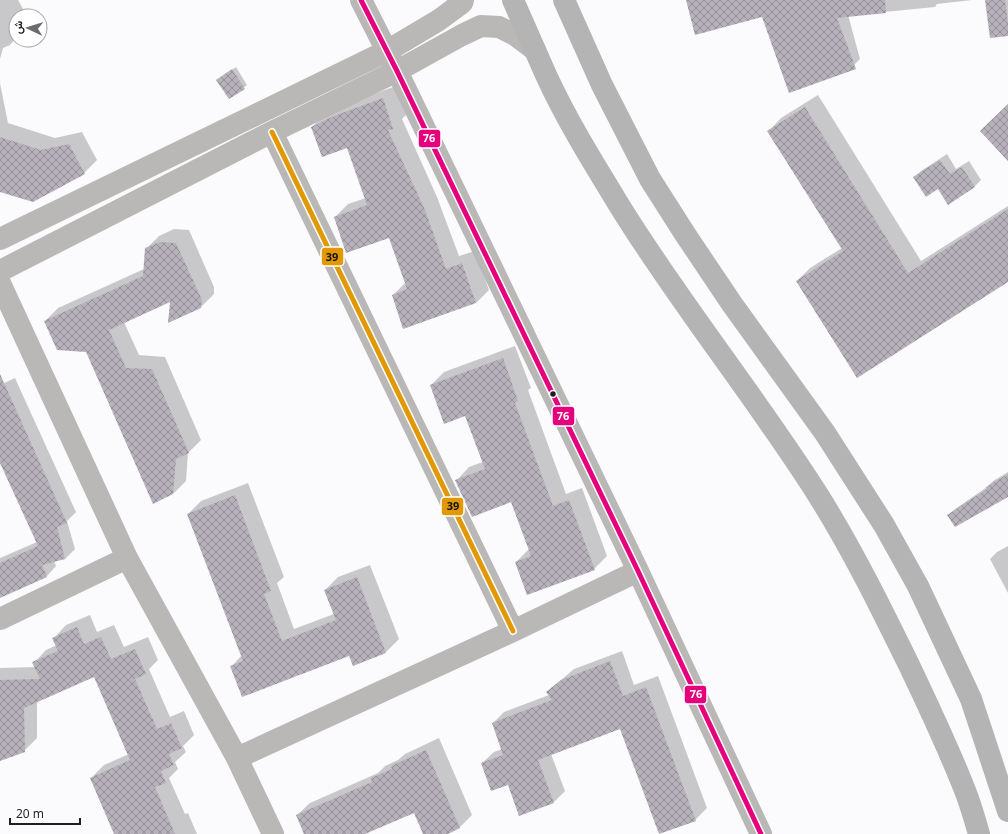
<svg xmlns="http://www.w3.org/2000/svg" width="1008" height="834" font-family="'Noto Sans',Vazirmatn,sans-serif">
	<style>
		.shadow { fill: #0003 }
		.building { fill: url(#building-cross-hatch) }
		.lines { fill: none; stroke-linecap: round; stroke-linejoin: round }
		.minor { stroke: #b9b8b6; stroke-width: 22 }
		.highway { stroke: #b5b4b5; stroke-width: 22 }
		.bus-1-casing { stroke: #fff; stroke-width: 8 }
		.bus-2-casing { stroke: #fff; stroke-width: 8 }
		.bus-1 { stroke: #e5007d; stroke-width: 5 }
		.bus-2 { stroke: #e19803; stroke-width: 5 }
		.bus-dot { fill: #1f1e22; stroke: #fff; stroke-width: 1.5 }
		.line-badge { stroke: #fff; stroke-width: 1.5 }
		.badge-label { font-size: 11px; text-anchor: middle; font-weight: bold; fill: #fff }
		.pale-badge-label { font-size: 11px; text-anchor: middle; font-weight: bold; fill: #111 }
	</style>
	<defs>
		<pattern id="building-cross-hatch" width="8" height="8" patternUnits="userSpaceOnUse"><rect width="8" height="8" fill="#b6b1ba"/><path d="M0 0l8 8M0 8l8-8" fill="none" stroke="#938f97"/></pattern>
	</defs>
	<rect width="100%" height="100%" fill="#fbfafd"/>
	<path class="shadow" d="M 0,0 L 18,0 L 27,16 L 16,16 L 16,38 L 10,45 L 3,48 L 0,59 Z
		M 687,0 L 844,0 L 860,59 L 848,71 L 763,16 Z
		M 863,0 L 972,0 L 937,4 L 935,7 L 864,14 Z
		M 986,0 L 1008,0 L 1008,35 Z
		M 236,67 L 247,85 L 229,98 L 221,77 Z
		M 0,83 L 8,123 L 55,138 L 82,132 L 97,160 L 84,173 L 0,191 Z
		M 396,86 L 406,115 L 402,119 L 437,197 L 459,256 L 475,251 L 489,290 L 476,303 L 393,295 L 406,282 L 390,237 L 335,217 L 348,204 L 366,198 L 348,147 L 312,127 L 325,114 L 348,103 Z
		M 818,95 L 921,261 L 1008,206 L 1008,281 L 797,281 L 810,268 L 842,248 L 769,131 L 781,118 Z
		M 947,154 L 956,169 L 969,161 L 981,180 L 974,187 L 915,177 L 921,171 Z
		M 174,229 L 189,230 L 214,287 L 214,294 L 201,307 L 171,301 L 124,322 L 139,355 L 165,357 L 201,440 L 188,453 L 186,481 L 173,494 L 87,351 L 45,321 L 58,308 L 144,269 L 146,249 L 159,236 Z
		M 515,346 L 531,388 L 528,390 L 566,494 L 582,488 L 607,556 L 594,569 L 516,562 L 529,549 L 512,501 L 457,480 L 469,467 L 483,462 L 466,415 L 431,385 L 444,372 Z
		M 15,378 L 76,512 L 67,521 L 75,549 L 65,559 L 54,561 L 56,566 L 47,576 L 0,597 L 0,558 L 37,542 L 0,461 L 0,385 Z
		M 1008,472 L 1008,496 L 949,515 L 955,509 L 987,487 L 993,481 Z
		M 248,483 L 284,577 L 277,583 L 294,629 L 334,614 L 325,590 L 338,577 L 370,565 L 399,639 L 386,652 L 353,664 L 350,654 L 231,667 L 242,655 L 188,514 L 201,501 Z
		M 1008,546 L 1008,593 L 990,559 L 997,552 Z
		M 90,615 L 97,632 L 114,625 L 124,647 L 148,637 L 158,660 L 149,669 L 170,717 L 184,711 L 194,735 L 183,746 L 186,752 L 175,762 L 178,769 L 169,778 L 185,814 L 188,813 L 197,834 L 150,834 L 91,778 L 104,765 L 129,754 L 94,676 L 37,701 L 37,738 L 24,751 L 0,754 L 0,668 L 35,667 L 34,663 L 46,650 L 57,645 L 54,638 L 66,625 Z
		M 622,651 L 634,685 L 658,676 L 707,808 L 695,820 L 621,728 L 551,754 L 565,791 L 554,802 L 509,784 L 482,763 L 494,752 L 502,749 L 493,723 L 504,712 L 549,695 L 547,692 L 574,669 Z
		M 439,738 L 472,815 L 459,828 L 445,834 L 424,834 L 415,811 L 364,834 L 305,834 L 297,815 L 310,803 L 378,773 L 385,766 L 398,760 L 405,754 Z"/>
	<path class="building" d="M 686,0 L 885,0 L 886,13 L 837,18 L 856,69 L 789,93 L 762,17 L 695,35 Z
		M 985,0 L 1005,0 L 1008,23 L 1008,36 L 990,38 Z
		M 232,69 L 245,89 L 229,99 L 216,80 Z
		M 383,98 L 393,129 L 388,130 L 425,210 L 446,269 L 462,263 L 476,303 L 403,329 L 392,295 L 407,289 L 389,238 L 346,253 L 334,217 L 367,205 L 347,148 L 322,157 L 311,127 L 334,116 Z
		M 1008,104 L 1008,161 L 980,131 Z
		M 805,107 L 908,273 L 1008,209 L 1008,282 L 857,378 L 796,281 L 843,251 L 767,131 Z
		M 0,137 L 41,150 L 69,144 L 85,174 L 33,202 L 0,192 Z
		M 940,160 L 950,174 L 962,167 L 975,187 L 948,205 L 938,189 L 926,197 L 913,177 Z
		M 160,242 L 176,243 L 202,300 L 201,308 L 168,323 L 170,302 L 109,330 L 126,368 L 152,369 L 189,453 L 176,459 L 173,494 L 153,504 L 86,352 L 57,350 L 44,321 L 143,276 L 145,248 Z
		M 503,358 L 518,401 L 515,403 L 553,506 L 569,500 L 595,570 L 527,595 L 515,562 L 531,556 L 511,502 L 472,517 L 455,480 L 485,469 L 465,416 L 444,424 L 430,385 Z
		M 0,374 L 67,523 L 57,527 L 65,559 L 42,565 L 47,577 L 0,598 L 0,563 L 38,546 L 0,463 Z
		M 1008,474 L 1008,497 L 955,527 L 947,515 L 987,489 L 986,487 Z
		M 235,495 L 271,591 L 264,594 L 282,641 L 336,620 L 324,590 L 357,577 L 386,653 L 353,666 L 349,656 L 242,697 L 230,666 L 243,661 L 187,514 Z
		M 77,627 L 84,644 L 101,637 L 111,659 L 135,649 L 146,674 L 135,679 L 157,729 L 171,723 L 182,748 L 169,754 L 174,765 L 161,771 L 166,783 L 155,787 L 175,834 L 114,834 L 90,778 L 130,760 L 94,677 L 24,708 L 25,752 L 0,761 L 0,680 L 40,679 L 32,662 L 58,651 L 52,638 Z
		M 610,661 L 623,696 L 646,687 L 696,821 L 659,834 L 620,729 L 538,760 L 554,803 L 519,816 L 508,785 L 491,791 L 481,763 L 503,755 L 492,723 L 552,700 L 546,692 L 561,680 Z
		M 426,750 L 460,828 L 448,834 L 423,834 L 414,813 L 365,834 L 304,834 L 296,815 L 372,782 L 371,778 L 392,769 L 391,766 Z"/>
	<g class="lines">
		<path class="minor" d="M 361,0 L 397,71 L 638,571 L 761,834
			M 272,132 L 513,631
			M 0,239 L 387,51 L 439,20 L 462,3 L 463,0
			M 0,271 L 272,132 L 397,71 L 462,35 L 481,26 L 499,27 L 515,35 L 535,50
			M 0,283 L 127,558 L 237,758 L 273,834
			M 0,619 L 127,558
			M 237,758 L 513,631 L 638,571"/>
		<path class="highway" d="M 513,0 C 524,25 535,50 546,75 C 568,123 597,169 624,213 C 685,310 757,399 818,495 C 852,549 881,608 909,665 C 929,707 949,749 966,793 C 971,806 975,820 979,834
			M 564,0 L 602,85 L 650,179 L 685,234 L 732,304 L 825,433 L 884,525 L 918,586 L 971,699 L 1008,811"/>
		<defs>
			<path id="bus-1" d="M 361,0 L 397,71 L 638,571 L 761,834"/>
			<path id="bus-2" d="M 272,132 L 513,631"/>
		</defs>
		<use href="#bus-1" class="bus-1-casing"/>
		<use href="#bus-2" class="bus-2-casing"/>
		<use href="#bus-1" class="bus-1"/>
		<use href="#bus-2" class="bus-2"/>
	</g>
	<circle class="bus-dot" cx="553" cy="394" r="3.5"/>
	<g class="line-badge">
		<rect x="418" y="129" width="23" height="19" rx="4" fill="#e5007d"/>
		<rect x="321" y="247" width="23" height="19" rx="4" fill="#e19803"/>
		<rect x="552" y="406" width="23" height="20" rx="4" fill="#e5007d"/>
		<rect x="441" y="497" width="23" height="19" rx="4" fill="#e19803"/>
		<rect x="684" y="685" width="23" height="19" rx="4" fill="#e5007d"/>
	</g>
	<g class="badge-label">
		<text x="429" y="142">76</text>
		<text x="563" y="420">76</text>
		<text x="696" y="698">76</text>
	</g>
	<g class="pale-badge-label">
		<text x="332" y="261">39</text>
		<text x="453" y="510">39</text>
	</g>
	<g transform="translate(28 28) rotate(274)"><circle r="19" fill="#ffffff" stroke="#a5a5a7"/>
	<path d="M0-3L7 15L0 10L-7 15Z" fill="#6c6b6f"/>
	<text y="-6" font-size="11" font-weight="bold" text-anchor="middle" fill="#1f1e22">ش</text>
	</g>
	<path d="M10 818v6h70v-6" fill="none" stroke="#1f1e22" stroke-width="2"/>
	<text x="16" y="818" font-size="12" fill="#1f1e22" stroke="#ffffff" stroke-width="3" paint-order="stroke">20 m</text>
</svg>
